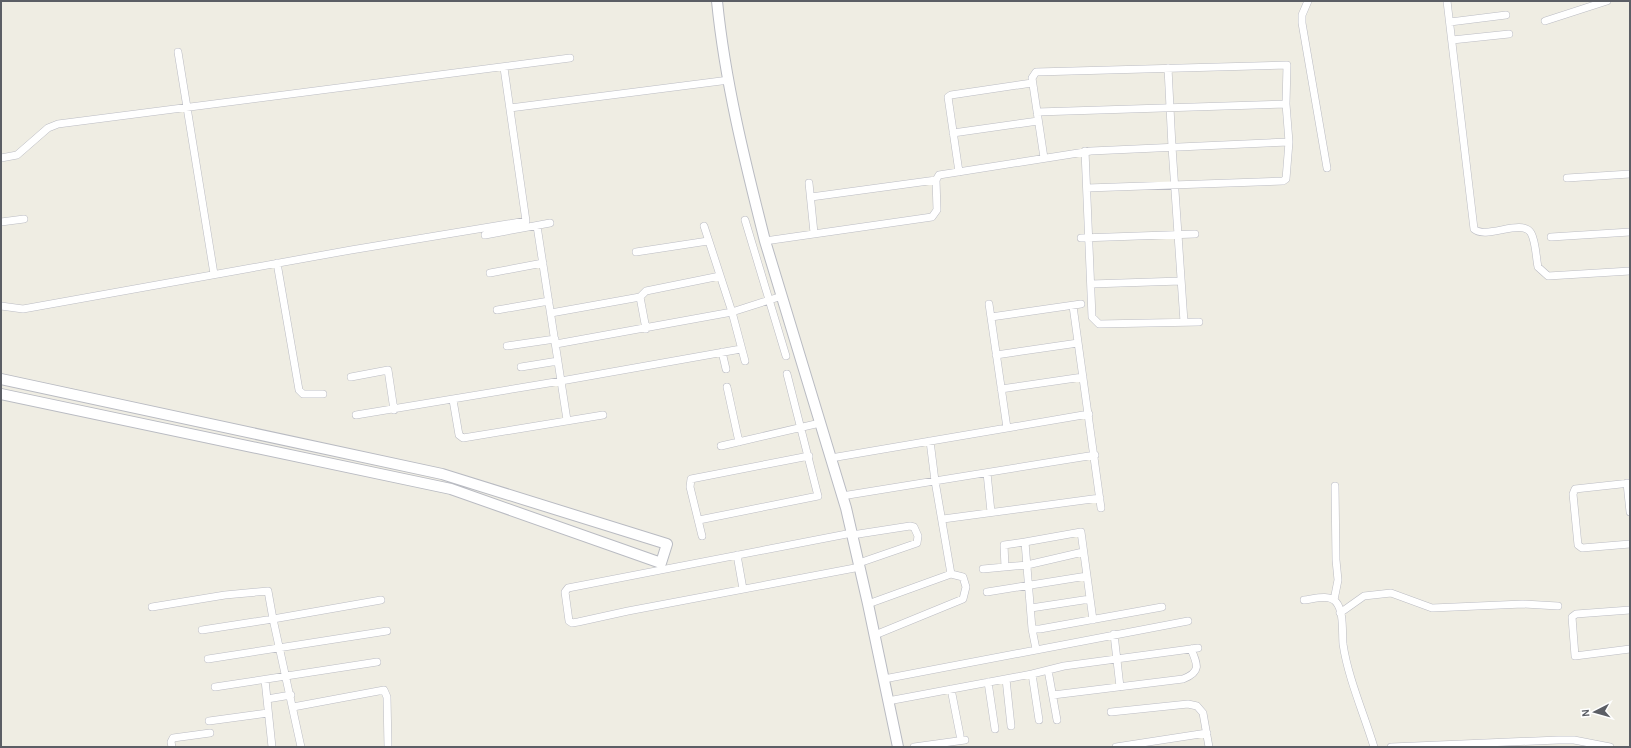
<svg xmlns="http://www.w3.org/2000/svg" width="1631" height="748" font-family="'Alegreya Sans',sans-serif">
	<style>
		.lines { fill: none; stroke-linecap: round; stroke-linejoin: round }
		.street-casing { stroke: #bbbcc3; stroke-width: 8 }
		.secondary-casing { stroke: #b9bbc2; stroke-width: 12 }
		.street { stroke: #fff; stroke-width: 7 }
		.secondary { stroke: #fff; stroke-width: 10 }
	</style>
	<rect width="100%" height="100%" fill="#efede3"/>
	<g class="lines">
		<defs>
			<path id="street" d="M 1308,1 L 1302,15 L 1302,23 L 1327,168
				M 1447,1 L 1474,229 C 1486,240 1522,218 1531,233 C 1536,242 1536,258 1538,267 L 1548,276 L 1630,271
				M 1545,21 L 1607,1
				M 1450,22 L 1506,15
				M 1452,40 L 1509,34
				M 178,52 L 214,274
				M 1168,68 L 1172,147 L 1184,322
				M 510,108 L 729,80
				M 1037,112 L 1286,104
				M 953,133 L 1038,121
				M 1085,151 L 1092,317 L 1099,324 L 1199,322
				M 1,158 L 17,155 L 48,128 L 58,124 L 570,58
				M 1044,158 L 1032,78 L 1036,72 L 1287,65 L 1286,104 L 1289,142 L 1286,179 L 1283,181 L 1087,188
				M 959,172 L 948,97 L 951,95 L 1032,83
				M 1567,178 L 1630,174
				M 809,183 L 814,233
				M 811,197 L 936,180
				M 745,220 L 786,356
				M 1,222 L 24,219
				M 537,226 L 567,420
				M 704,226 L 732,312 L 745,361
				M 485,235 L 550,223
				M 1551,237 L 1630,232
				M 1081,238 L 1195,234
				M 765,241 L 932,217 L 937,210 L 936,180 L 939,175 L 1091,151 L 1289,142
				M 636,252 L 708,241
				M 277,263 L 299,390 L 303,394 L 323,394
				M 490,273 L 543,263
				M 1091,284 L 1181,281
				M 989,304 L 1007,428
				M 1,306 L 23,309 L 351,250 L 526,221 L 504,68
				M 1073,306 L 1101,508
				M 497,310 L 549,301
				M 551,313 L 640,297
				M 991,317 L 1081,304
				M 646,329 L 640,297 L 646,291 L 720,276
				M 556,344 L 732,312 L 782,296
				M 507,346 L 555,339
				M 722,352 L 726,369
				M 996,355 L 1078,343
				M 521,367 L 558,361
				M 351,377 L 388,370 L 394,410
				M 727,387 L 739,442
				M 1001,389 L 1083,377
				M 453,400 L 459,435 L 463,438 L 603,415
				M 356,415 L 561,381 L 741,349
				M 930,441 L 935,481 L 951,574
				M 721,446 L 820,423
				M 831,458 L 1089,414
				M 987,473 L 991,512
				M 1627,483 L 1630,512
				M 1630,483 L 1575,489 L 1573,494 L 1578,545 L 1582,548 L 1630,544
				M 842,496 L 1095,455
				M 943,519 L 1100,498
				M 699,520 L 818,496 L 787,374
				M 852,533 L 568,588 L 565,592 L 569,621 L 572,623 L 578,622 L 628,611 L 860,567
				M 852,535 L 910,526 L 914,527 L 918,536 L 917,543 L 859,563
				M 702,536 L 690,487 L 691,479 L 809,456
				M 737,555 L 743,589
				M 1005,567 L 1004,545 L 1025,542
				M 983,569 L 1027,565 L 1083,552
				M 987,592 L 1087,576
				M 1304,600 C 1314,599 1329,594 1336,602 C 1344,611 1342,632 1343,644 C 1348,678 1364,714 1374,747
				M 1334,600 L 1338,580 L 1336,560 L 1335,486
				M 868,604 L 951,574 L 963,577 L 966,587 L 963,599 L 875,635
				M 152,607 L 225,595 L 268,591 L 273,619 L 202,630
				M 1031,608 L 1090,599
				M 1630,610 L 1576,614 L 1572,617 L 1575,656 L 1630,649
				M 1340,613 L 1364,596 L 1391,593 L 1432,608 L 1523,604 L 1558,606
				M 1093,620 L 1081,532 L 1025,542 L 1032,629 L 1040,629 L 1162,607
				M 1032,629 L 1036,649
				M 1114,634 L 1120,687
				M 208,659 L 387,631
				M 1048,670 L 1057,720
				M 1032,674 L 1039,720
				M 884,679 L 1188,621
				M 1006,679 L 1011,726
				M 265,680 L 272,747
				M 988,682 L 995,729
				M 215,687 L 377,662
				M 951,689 L 960,735
				M 1053,695 L 1183,679 C 1201,672 1198,665 1191,649
				M 267,699 L 291,695
				M 888,701 L 1032,674 L 1064,666 L 1198,648
				M 293,707 L 384,690 L 387,697 L 388,747
				M 1111,712 L 1188,704 L 1197,706 L 1203,713 L 1209,747
				M 209,721 L 268,713
				M 172,747 L 171,742 L 173,738 L 210,733
				M 301,747 L 273,619 L 381,600
				M 914,747 L 965,740
				M 1116,747 L 1207,733
				M 1391,747 L 1558,740 L 1574,740 L 1610,747"/>
			<path id="secondary" d="M 717,1 C 725,82 745,162 765,241 L 846,508 L 868,604 L 898,747
				M 1,379 L 442,474 L 667,544 L 661,563 L 451,489 L 1,394"/>
		</defs>
		<use href="#street" class="street-casing"/>
		<use href="#secondary" class="secondary-casing"/>
		<use href="#street" class="street"/>
		<use href="#secondary" class="secondary"/>
	</g>
	<rect width="1631" height="748" fill="none" stroke="#5b5e65" stroke-width="4"/>
	<g transform="translate(1595 712) rotate(264)" stroke="#ffffff" stroke-width="3" paint-order="stroke">
	<path d="M0-3L7 15L0 10L-7 15Z" fill="#5b5e65"/>
	<text y="-6" font-size="11" font-weight="bold" text-anchor="middle" fill="#5b5e65">N</text>
	</g>
</svg>
